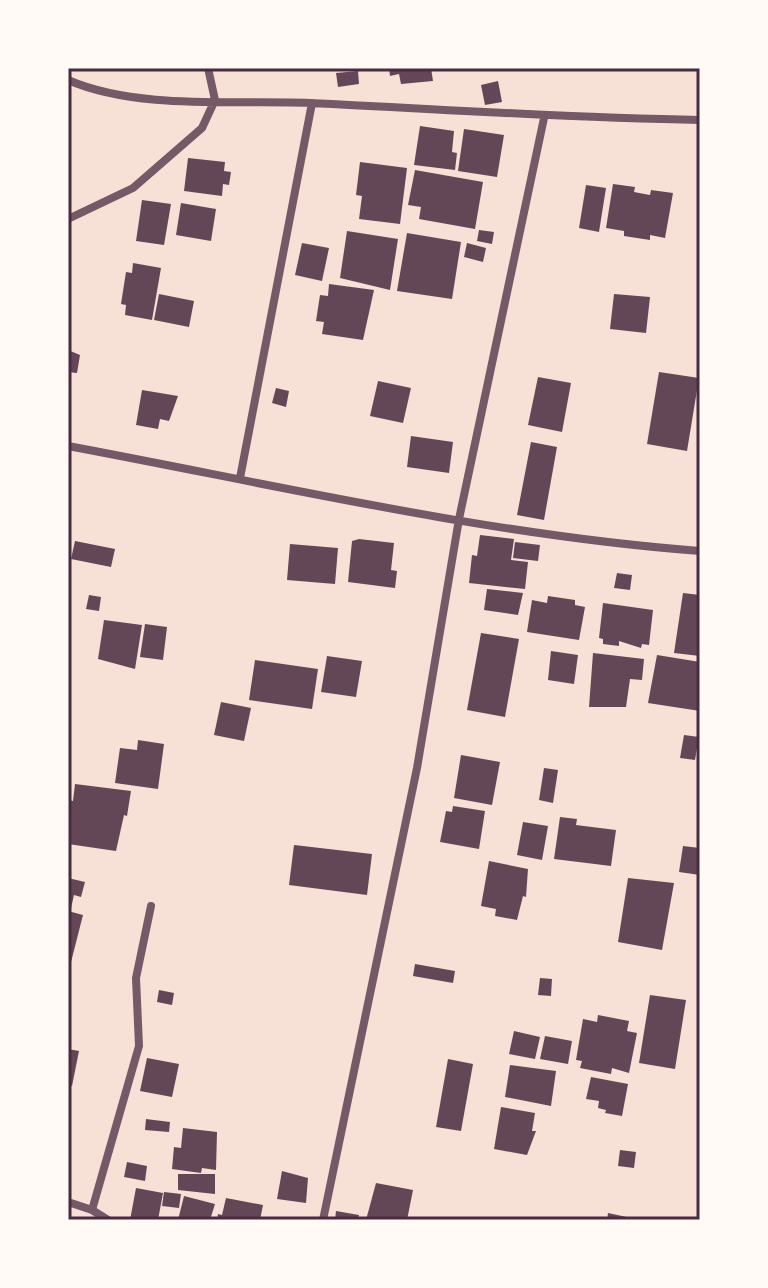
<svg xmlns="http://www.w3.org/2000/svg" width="768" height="1288" font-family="Karla,sans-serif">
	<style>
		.building { fill: #644757 }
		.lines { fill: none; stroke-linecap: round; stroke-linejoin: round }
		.minor { stroke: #755966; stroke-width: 8 }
		.neatline { fill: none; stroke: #4a2c40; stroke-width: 3 }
	</style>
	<rect width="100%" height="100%" fill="#f7e1d7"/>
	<path class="building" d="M 389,68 L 431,68 L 433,81 L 401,84 L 399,74 L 390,76 Z
		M 358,71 L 359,84 L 338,87 L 336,73 Z
		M 498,81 L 502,102 L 485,105 L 481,85 Z
		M 420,126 L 454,131 L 452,152 L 457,153 L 455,170 L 414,165 Z
		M 464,129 L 504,135 L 497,177 L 458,171 Z
		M 188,158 L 225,162 L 224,171 L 231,172 L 229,185 L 223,184 L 222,196 L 184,191 Z
		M 360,162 L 407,168 L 400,224 L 359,219 L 362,196 L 356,195 Z
		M 415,170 L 483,182 L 475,229 L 419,219 L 421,207 L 408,205 Z
		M 613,184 L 635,187 L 634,192 L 650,195 L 651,190 L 673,193 L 665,238 L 650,235 L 650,240 L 624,236 L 624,231 L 606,228 Z
		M 586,185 L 606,188 L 599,232 L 579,228 Z
		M 142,200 L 171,204 L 164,245 L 136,241 Z
		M 181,203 L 216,209 L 211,241 L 176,235 Z
		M 479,230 L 494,232 L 492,244 L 477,241 Z
		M 347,231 L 398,239 L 390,290 L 340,278 Z
		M 407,233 L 461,242 L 452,299 L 397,291 Z
		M 302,243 L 329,248 L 322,281 L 295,275 Z
		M 467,243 L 486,248 L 483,262 L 464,257 Z
		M 133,263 L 161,268 L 152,320 L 125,315 L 126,305 L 121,304 L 126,272 L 132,273 Z
		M 329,284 L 374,290 L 363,340 L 322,334 L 324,322 L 316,321 L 320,295 L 328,296 Z
		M 159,294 L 194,301 L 189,327 L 154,320 Z
		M 614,294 L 650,297 L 646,333 L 610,329 Z
		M 68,350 L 80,355 L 77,373 L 68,372 Z
		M 659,372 L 699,378 L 687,451 L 647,444 Z
		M 538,377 L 571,383 L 562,432 L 528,425 Z
		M 378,381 L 411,388 L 403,423 L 370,416 Z
		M 276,388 L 289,391 L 286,407 L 272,403 Z
		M 142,390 L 178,396 L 169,421 L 160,419 L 158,429 L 136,425 Z
		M 411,436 L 453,442 L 449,473 L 407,467 Z
		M 531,442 L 557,447 L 544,520 L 517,515 Z
		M 480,535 L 514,539 L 511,560 L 528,562 L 525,589 L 469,583 L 472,555 L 477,556 Z
		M 359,539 L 394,543 L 391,570 L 397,571 L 395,588 L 348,582 L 352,541 Z
		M 75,541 L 115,549 L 111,567 L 71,559 Z
		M 515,542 L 540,545 L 538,561 L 513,558 Z
		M 290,544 L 338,548 L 335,584 L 287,580 Z
		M 617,573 L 632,575 L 630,590 L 614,588 Z
		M 487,589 L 523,593 L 518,615 L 484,610 Z
		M 683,593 L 700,595 L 700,656 L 674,653 Z
		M 89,595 L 101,597 L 99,611 L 86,609 Z
		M 548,596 L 575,600 L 575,605 L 585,607 L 579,640 L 527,632 L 532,600 L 547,603 Z
		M 603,603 L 653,610 L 649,645 L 642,644 L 641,648 L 619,641 L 619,646 L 603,644 L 603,639 L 599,638 Z
		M 104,620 L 142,625 L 135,669 L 98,659 Z
		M 145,624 L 167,627 L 163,660 L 140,657 Z
		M 481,633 L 519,639 L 505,717 L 467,710 Z
		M 551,651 L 578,655 L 574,684 L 548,680 Z
		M 593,653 L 644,659 L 642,680 L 630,679 L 626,707 L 589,707 Z
		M 657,655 L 700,662 L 700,711 L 648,703 Z
		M 327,656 L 362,661 L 356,697 L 321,692 Z
		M 255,660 L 318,669 L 312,709 L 249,700 Z
		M 221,702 L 251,708 L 244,741 L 214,735 Z
		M 684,735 L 699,737 L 695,760 L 680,758 Z
		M 138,740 L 164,744 L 158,789 L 115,783 L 120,748 L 137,750 Z
		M 461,755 L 500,762 L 492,805 L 454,798 Z
		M 544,768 L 558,770 L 553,803 L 539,800 Z
		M 75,784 L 131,791 L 127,816 L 124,815 L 116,851 L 68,844 L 68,800 L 73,801 Z
		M 453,806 L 485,811 L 479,849 L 440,842 L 446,811 L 452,812 Z
		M 560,817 L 577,819 L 576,825 L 616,830 L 611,866 L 554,859 Z
		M 523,822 L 548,826 L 542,860 L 517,855 Z
		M 294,845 L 372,854 L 367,895 L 289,885 Z
		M 683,846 L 700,848 L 700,875 L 679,872 Z
		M 489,861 L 528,869 L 526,897 L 523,896 L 517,920 L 495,916 L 496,909 L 481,906 Z
		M 68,878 L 85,882 L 81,897 L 74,895 L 71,908 L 68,907 Z
		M 628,878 L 674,883 L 662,950 L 618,942 Z
		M 68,911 L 83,915 L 69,970 L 68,970 Z
		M 415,964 L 455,971 L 453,983 L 413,976 Z
		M 540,978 L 552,979 L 551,996 L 538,995 Z
		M 159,990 L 174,993 L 172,1005 L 157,1002 Z
		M 650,995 L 686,1000 L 675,1069 L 639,1063 Z
		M 598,1015 L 629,1021 L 627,1031 L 637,1033 L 629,1073 L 612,1068 L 611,1074 L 580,1068 L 582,1061 L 576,1060 L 583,1019 L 597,1022 Z
		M 514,1031 L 540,1037 L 535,1059 L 509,1054 Z
		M 545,1036 L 572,1041 L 568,1064 L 540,1059 Z
		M 68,1049 L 79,1051 L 72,1086 L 68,1085 Z
		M 147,1058 L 179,1064 L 172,1097 L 140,1091 Z
		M 448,1059 L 473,1064 L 461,1131 L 436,1127 Z
		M 510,1065 L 556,1071 L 551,1106 L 505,1097 Z
		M 591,1077 L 628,1084 L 622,1116 L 605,1113 L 606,1110 L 598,1108 L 599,1101 L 586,1099 Z
		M 501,1107 L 535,1113 L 532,1131 L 536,1131 L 527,1155 L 494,1149 Z
		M 146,1119 L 170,1122 L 169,1132 L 145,1130 Z
		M 183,1128 L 217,1132 L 216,1170 L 202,1168 L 201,1173 L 172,1169 L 174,1147 L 181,1148 Z
		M 620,1150 L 636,1152 L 634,1168 L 618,1166 Z
		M 127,1162 L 147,1166 L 145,1181 L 124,1177 Z
		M 282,1171 L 308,1178 L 306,1203 L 277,1199 Z
		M 178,1174 L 215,1174 L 215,1194 L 178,1190 Z
		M 376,1183 L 413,1190 L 407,1220 L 366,1220 Z
		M 136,1188 L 163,1193 L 158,1220 L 130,1220 Z
		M 164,1192 L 181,1194 L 179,1208 L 162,1206 Z
		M 184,1196 L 215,1204 L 210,1220 L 178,1220 Z
		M 226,1198 L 263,1205 L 260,1220 L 217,1220 L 218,1214 L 222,1215 Z
		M 336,1211 L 359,1215 L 358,1220 L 335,1220 Z
		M 608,1213 L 636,1219 L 636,1220 L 607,1220 Z"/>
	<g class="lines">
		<path class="minor" d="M 68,80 C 137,110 234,100 310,103 C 440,109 569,118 700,120
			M 68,219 L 133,188 L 202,128 L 215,100 L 208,68
			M 68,446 C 277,485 488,535 700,551
			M 240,478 L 312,103
			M 68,1202 L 92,1210 L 108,1220
			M 92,1210 L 139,1046 L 136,978 L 151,906
			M 323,1220 L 417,768 L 459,519 L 544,118"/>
	</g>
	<rect width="768" height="1288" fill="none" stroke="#fffaf5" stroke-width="140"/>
	<rect x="70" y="70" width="628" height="1148" class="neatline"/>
</svg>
